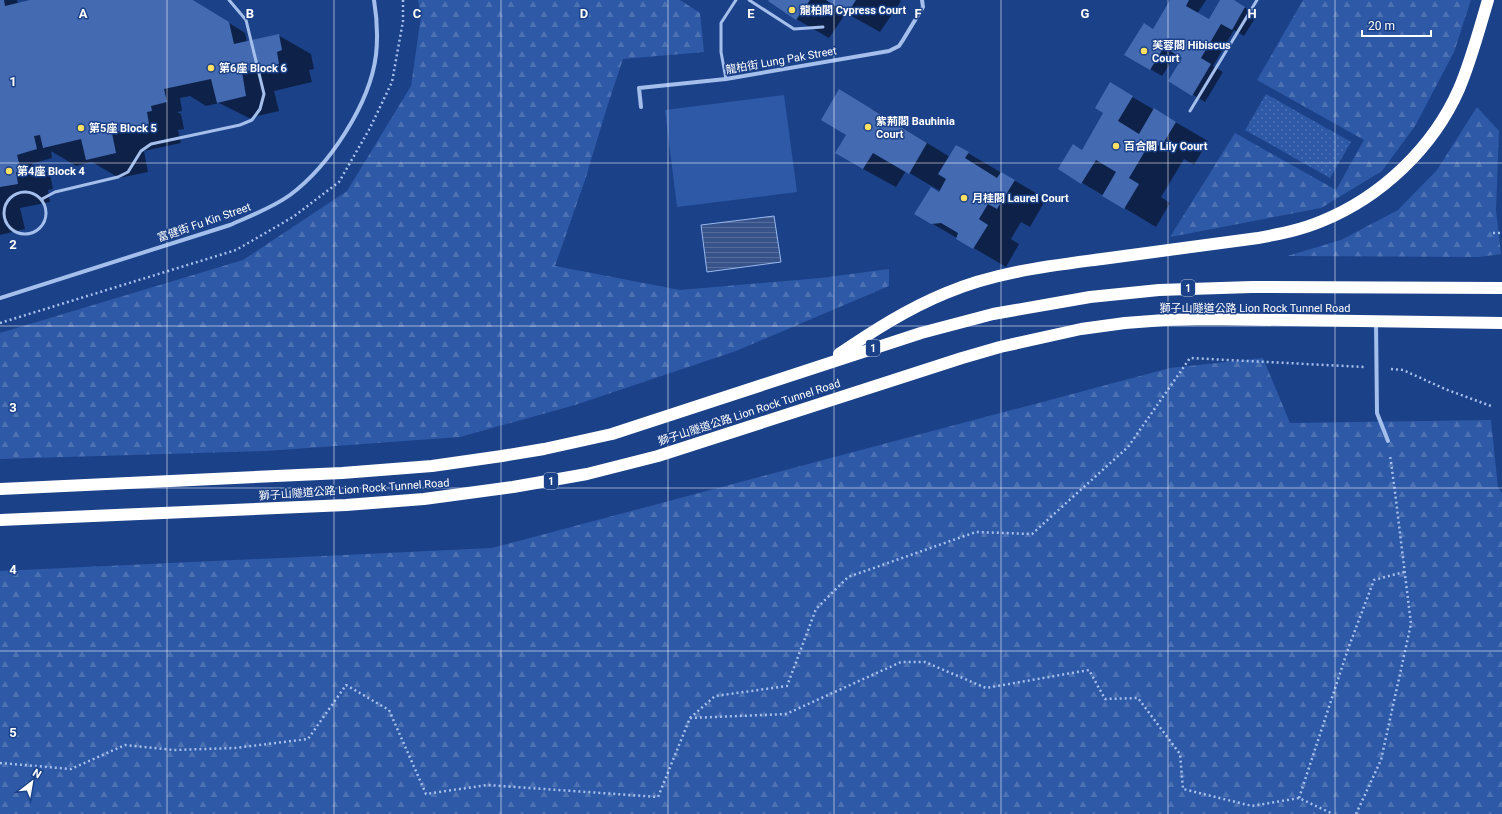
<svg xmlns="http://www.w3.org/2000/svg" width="1502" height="814" font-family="Roboto,'Noto Sans TC',sans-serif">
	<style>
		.forest { fill: url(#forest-firs) }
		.park { fill: url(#park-dots) }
		.pitch { fill: #2e59a7 }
		.water { fill: url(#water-rules); stroke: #98b8ee }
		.shadow { fill: #0007 }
		.building { fill: #446ab2 }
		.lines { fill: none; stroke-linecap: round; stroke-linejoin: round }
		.path { stroke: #a5bfec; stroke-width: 2.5; stroke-dasharray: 2 3; stroke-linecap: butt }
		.lane { stroke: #a5bfec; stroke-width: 3 }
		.street { stroke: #a5bfec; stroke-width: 4 }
		.highway { stroke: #fff; stroke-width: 12 }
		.grid { fill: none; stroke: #fff; stroke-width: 1; stroke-opacity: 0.55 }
		.poi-dot { fill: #fee062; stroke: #1b4189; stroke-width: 1.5 }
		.labels { text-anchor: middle; stroke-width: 3; stroke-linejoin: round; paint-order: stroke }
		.shield { fill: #1b4189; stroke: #bbc6dc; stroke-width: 1 }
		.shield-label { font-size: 10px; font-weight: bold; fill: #fff }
		.poi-label { font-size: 11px; font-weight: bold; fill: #fff; stroke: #1b4189; text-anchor: start }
		.street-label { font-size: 11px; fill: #fff; stroke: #1b4189 }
		.grid-label { font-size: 13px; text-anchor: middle; font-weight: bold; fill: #fff; stroke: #1b4189; stroke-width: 3; stroke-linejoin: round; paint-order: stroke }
	</style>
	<defs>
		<pattern id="forest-firs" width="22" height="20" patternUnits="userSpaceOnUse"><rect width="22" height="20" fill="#2e59a7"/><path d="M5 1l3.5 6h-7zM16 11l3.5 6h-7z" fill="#4d72b4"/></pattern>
		<pattern id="park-dots" width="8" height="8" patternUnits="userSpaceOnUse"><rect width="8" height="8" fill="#2e59a7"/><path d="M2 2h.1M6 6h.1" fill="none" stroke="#4d72b4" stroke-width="1.8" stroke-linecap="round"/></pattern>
		<pattern id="water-rules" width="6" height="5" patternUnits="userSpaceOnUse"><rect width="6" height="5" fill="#38538a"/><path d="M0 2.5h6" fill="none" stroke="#566d9c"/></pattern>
	</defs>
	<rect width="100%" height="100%" fill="#1b4189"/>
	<path class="forest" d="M 418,0 L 680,0 L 700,13 L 704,52 L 623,59 L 608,104 L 585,180 L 555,266 L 680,290 L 821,278 L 889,269 L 889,286 L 736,351 L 575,405 L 460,437 L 266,451 L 0,459 L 0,333 L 243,260 L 347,191 L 411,86 L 421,16 Z
		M 1303,0 L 1471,0 L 1454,52 L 1415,126 L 1382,171 L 1321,208 L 1170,237 L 1235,133 L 1336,190 L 1364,140 L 1257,80 Z
		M 1477,107 L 1499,131 L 1496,210 L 1501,254 L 1479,257 L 1287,256 L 1341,240 L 1398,210 L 1437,170 Z
		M 1263,358 L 1290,423 L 1491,420 L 1498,488 L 1502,493 L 1502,814 L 0,814 L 0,571 L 492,548 L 1170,368 Z"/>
	<path class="park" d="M 1266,94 L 1351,142 L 1330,178 L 1245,130 Z"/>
	<path class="pitch" d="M 784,95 L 797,192 L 677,207 L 665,110 Z"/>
	<path class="water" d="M 774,216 L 781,262 L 707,272 L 701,225 Z"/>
	<path class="shadow" d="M 0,0 L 17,0 L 18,4 L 35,0 L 193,0 L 245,33 L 247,42 L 278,35 L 311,54 L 314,69 L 309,70 L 312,82 L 274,91 L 279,111 L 249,118 L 219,103 L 206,106 L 190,96 L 180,98 L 182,111 L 177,112 L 181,114 L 184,129 L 178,130 L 181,143 L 144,151 L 148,172 L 119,178 L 92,162 L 76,166 L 51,151 L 52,158 L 31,164 L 50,174 L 53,189 L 48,190 L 50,202 L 20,208 L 25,229 L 0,235 Z
		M 770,0 L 899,0 L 901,1 L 880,32 L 846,13 L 829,38 L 796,19 Z
		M 1171,0 L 1206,0 L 1197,14 L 1209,20 L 1221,0 L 1232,0 L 1257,15 L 1244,36 L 1234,30 L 1213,66 L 1223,72 L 1205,102 L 1170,81 L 1184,57 L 1177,53 L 1162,76 L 1126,55 L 1153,30 Z
		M 1110,84 L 1208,141 L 1194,165 L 1184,159 L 1161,197 L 1170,203 L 1156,227 L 1059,169 L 1082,151 L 1105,113 Z
		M 872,109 L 950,157 L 956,146 L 1046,199 L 1030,227 L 1021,222 L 1011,239 L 1019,244 L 1006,267 L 916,214 L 940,191 L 906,171 L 896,187 L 863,169 Z"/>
	<path class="building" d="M 0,0 L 4,0 L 5,6 L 30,0 L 193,0 L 229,22 L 234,44 L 279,34 L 282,50 L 277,52 L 279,64 L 242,72 L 246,96 L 217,103 L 211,79 L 164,89 L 167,102 L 151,106 L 152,111 L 147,112 L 149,124 L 112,133 L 116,153 L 86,160 L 81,139 L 43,148 L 40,135 L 34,136 L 37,149 L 17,155 L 21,171 L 16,172 L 18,184 L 0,187 Z
		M 769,0 L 810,0 L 796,20 L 768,1 Z
		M 826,0 L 856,0 L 847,14 Z
		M 1170,0 L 1189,0 L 1186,6 L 1209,19 L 1220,0 L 1234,0 L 1245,7 L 1232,30 L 1221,24 L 1201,58 L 1211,64 L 1192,96 L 1168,81 L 1182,58 L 1164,47 L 1150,70 L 1124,55 L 1144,23 L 1153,29 Z
		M 1110,82 L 1133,96 L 1118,121 L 1139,134 L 1154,108 L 1176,122 L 1161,147 L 1151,141 L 1129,178 L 1139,184 L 1124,209 L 1102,196 L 1116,172 L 1096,160 L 1081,184 L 1058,169 L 1073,144 L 1082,150 L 1103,113 L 1095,108 Z
		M 839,89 L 927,143 L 909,174 L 873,153 L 863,169 L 835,153 L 846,135 L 821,120 Z
		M 956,145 L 969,152 L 965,158 L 997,178 L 1001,172 L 1015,180 L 997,209 L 988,204 L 979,219 L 988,225 L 973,249 L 956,239 L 958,233 L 941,223 L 931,224 L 914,214 L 931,187 L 939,192 L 946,179 L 938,174 Z"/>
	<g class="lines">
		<path class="path" d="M 1493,233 L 1502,233
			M 0,323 L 236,250 L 293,217 L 339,182 L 370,128 L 392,82 L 403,21 L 403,0
			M 1391,369 L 1403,370 L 1445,389 L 1491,406
			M 690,718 L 715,696 L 787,686 L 816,609 L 848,577 L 976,532 L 1032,534 L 1128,447 L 1190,358 L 1364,367
			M 0,763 L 71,769 L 125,745 L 173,750 L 235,748 L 308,739 L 346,685 L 389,710 L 426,794 L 487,785 L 658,797 L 690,718 L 786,714 L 901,662 L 925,662 L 986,688 L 1089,670 L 1105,699 L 1138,698 L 1180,754 L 1183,789 L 1252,806 L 1299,798 L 1333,814
			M 1299,798 L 1348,649 L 1374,580 L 1404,572
			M 1356,814 L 1381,760 L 1411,624 L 1395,492 L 1390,455"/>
		<path class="lane" d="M 749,0 L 794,29 L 823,27
			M 726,79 L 721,52 L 721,23 L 736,0
			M 1190,111 L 1257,0
			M4 213a21 21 0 1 1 42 0a21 21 0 1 1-42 0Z
			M 42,199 L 55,192 L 118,177 L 128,172 L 141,151 L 151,144 L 240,125 L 252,120 L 260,109 L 264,94 L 246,20 L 229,0"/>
		<path class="street" d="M 641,107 L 639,88 L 726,79 L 889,51 L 899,46 L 903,40 L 923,7 L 922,0
			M 0,298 L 230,225 C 250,216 272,208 290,195 C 329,166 370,104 376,55 C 378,37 377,18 374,0
			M 1376,322 L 1377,413 L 1388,441"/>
		<path class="highway" d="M 839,354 C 873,331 907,309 946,293 C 995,272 1049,266 1102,259 C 1154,252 1206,245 1258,238 C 1279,234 1301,230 1322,221 C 1381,197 1433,148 1459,89 C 1471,61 1479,30 1488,0
			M 0,489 L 342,473 L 432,466 L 502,456 L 544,449 L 612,434 L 921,333 L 993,314 L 1090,297 L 1159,290 L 1252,287 L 1502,288
			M 0,520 L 346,505 L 424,499 L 513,487 L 587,474 L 658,456 L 962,358 L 1000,347 L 1081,329 L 1125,323 L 1165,320 L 1207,319 L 1502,323"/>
	</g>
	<path class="grid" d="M 167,0 L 167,814M 334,0 L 334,814M 501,0 L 501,814M 668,0 L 668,814M 834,0 L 834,814M 1001,0 L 1001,814M 1168,0 L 1168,814M 1335,0 L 1335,814M 0,163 L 1502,163M 0,326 L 1502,326M 0,488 L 1502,488M 0,651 L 1502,651"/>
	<g class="poi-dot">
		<circle cx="792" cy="10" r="4"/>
		<circle cx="1144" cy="51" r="4"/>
		<circle cx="211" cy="68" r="4"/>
		<circle cx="868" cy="127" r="4"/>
		<circle cx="81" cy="128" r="4"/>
		<circle cx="1116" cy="146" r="4"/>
		<circle cx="9" cy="171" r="4"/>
		<circle cx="964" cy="198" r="4"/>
	</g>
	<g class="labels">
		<g class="shield">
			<rect x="1181" y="280" width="14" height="16" rx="3"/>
			<rect x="866" y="340" width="14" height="16" rx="3"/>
			<rect x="544" y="473" width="14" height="16" rx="3"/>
		</g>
		<g class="shield-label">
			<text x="1188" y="292">1</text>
			<text x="873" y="352">1</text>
			<text x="551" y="485">1</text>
		</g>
		<g class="poi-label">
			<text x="800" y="14">龍柏閣 Cypress Court</text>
			<text x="1152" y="49">芙蓉閣 Hibiscus<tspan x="1152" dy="13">Court</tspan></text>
			<text x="219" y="72">第6座 Block 6</text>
			<text x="876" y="125">紫荊閣 Bauhinia<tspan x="876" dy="13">Court</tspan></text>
			<text x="89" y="132">第5座 Block 5</text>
			<text x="1124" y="150">百合閣 Lily Court</text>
			<text x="17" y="175">第4座 Block 4</text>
			<text x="972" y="202">月桂閣 Laurel Court</text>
		</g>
		<g class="street-label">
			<text transform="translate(781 60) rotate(-10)" y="4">龍柏街 Lung Pak Street</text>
			<text transform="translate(204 222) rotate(-19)" y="4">富健街 Fu Kin Street</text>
			<text x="1255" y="312">獅子山隧道公路 Lion Rock Tunnel Road</text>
			<text transform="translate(749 412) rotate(-18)" y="4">獅子山隧道公路 Lion Rock Tunnel Road</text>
			<text transform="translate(354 489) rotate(-4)" y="4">獅子山隧道公路 Lion Rock Tunnel Road</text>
		</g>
	</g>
	<g class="grid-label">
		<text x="83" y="18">A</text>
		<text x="250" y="18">B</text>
		<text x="417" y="18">C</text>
		<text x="584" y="18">D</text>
		<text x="751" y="18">E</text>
		<text x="918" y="18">F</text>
		<text x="1085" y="18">G</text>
		<text x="1252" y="18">H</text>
		<text x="13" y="86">1</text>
		<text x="13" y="249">2</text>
		<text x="13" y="412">3</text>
		<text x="13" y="574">4</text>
		<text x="13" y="737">5</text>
	</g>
	<g transform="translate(32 782) rotate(31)" stroke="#1b4189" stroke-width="3" paint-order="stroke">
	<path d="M0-3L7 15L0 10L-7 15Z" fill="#ffffff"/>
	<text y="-6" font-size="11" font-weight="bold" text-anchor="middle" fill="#ffffff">N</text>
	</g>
	<path d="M1362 30v6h69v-6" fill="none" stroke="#ffffff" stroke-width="2"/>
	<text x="1368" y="30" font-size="12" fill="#ffffff" stroke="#1b4189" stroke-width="3" paint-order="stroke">20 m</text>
</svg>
